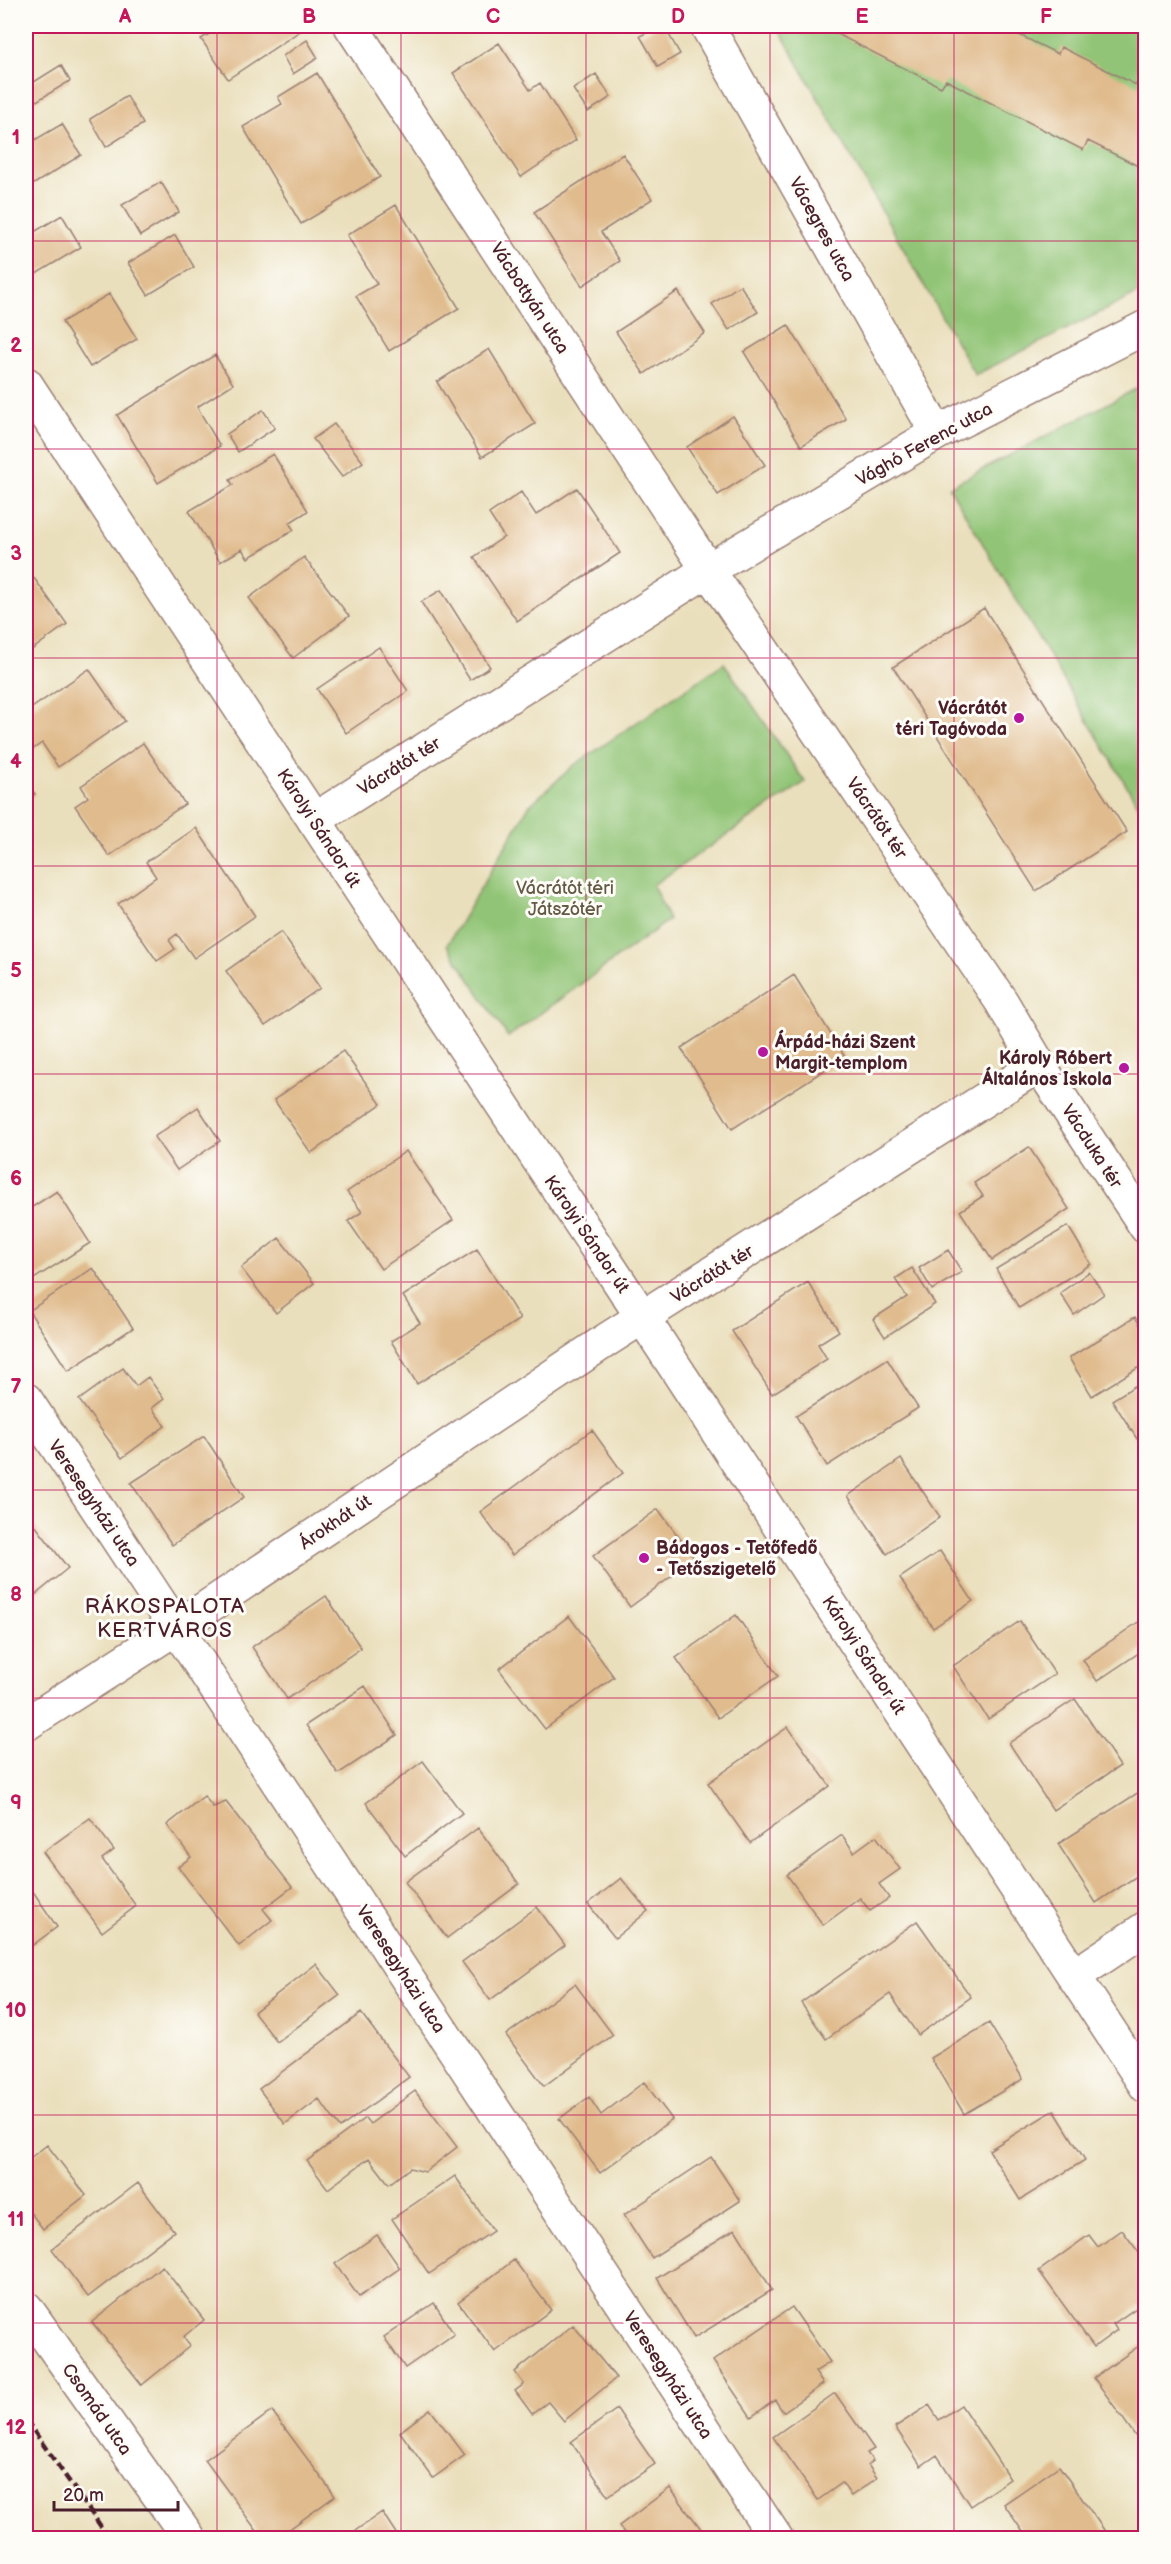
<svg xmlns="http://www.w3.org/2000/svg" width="1171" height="2564" font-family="'Balsamiq Sans',sans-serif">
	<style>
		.green { fill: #91c476; stroke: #6e7250; stroke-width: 1.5 }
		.building { fill: #e0bb8d }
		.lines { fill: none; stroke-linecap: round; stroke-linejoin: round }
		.street-casing { stroke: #9a7f74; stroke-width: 36 }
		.secondary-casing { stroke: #9a7f74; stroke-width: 36 }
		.street { stroke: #fff; stroke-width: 33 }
		.secondary { stroke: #fff; stroke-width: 33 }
		.rail { stroke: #4a1f2b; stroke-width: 4.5; stroke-dasharray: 9 4.5; stroke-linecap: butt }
		.grid { fill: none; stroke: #c2185b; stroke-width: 1.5; stroke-opacity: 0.55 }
		.poi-dot { fill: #b5179e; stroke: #fdfcf7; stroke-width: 2 }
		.labels { text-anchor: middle; stroke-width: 6; stroke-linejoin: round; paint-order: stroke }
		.street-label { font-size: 18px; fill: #4a1f2b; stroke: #fdfcf7 }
		.poi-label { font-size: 18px; font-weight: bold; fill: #4a1f2b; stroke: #fdfcf7; text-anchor: end }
		.park-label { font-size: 18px; fill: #635945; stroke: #fdfcf7 }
		.quarter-label { font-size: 21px; letter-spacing: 1.5px; fill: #4a1f2b; stroke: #fdfcf7 }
		.neatline { fill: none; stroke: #c2185b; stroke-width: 2 }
		.grid-label { font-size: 20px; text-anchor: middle; font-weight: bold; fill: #c2185b }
	</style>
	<rect width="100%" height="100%" fill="#fdfcf7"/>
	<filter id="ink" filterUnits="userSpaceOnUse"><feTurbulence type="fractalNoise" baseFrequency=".0167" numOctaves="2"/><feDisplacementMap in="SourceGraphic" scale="12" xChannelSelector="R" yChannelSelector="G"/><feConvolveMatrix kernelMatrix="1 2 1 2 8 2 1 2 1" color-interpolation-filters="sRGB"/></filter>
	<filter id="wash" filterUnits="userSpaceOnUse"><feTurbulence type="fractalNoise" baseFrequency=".008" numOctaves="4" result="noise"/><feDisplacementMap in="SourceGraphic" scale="24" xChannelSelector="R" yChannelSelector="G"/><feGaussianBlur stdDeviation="1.35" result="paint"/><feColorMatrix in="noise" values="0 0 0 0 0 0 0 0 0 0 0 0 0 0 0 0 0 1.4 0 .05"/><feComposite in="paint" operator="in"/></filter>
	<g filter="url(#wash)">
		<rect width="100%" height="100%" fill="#eadfbc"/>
		<path class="green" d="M 777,26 L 1145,26 L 1145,290 L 975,375 Z
			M 1145,384 L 1145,817 L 949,487 Z
			M 724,663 L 805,782 L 653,885 L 669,920 L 508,1037 L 447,945 L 529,806 L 573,766 Z"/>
		<g id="blocks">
			<path class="building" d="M 211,26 L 296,26 L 300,31 L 228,79 L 201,39 L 214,31 Z
				M 659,26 L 664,26 L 680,54 L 658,67 L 640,36 Z
				M 839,26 L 1001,26 L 1058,54 L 1061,47 L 1146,90 L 1146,170 L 1088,141 L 1083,150 L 946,80 L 941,87 L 835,33 Z
				M 307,40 L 318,58 L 293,74 L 283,56 Z
				M 499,43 L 530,90 L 540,83 L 576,140 L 521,177 L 453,73 Z
				M 61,65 L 70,81 L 30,105 L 26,98 L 26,87 Z
				M 317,73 L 380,177 L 301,224 L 243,127 L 282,104 L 278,97 Z
				M 596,74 L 611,97 L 588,112 L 573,89 Z
				M 127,96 L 143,124 L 106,147 L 90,119 Z
				M 62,124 L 81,155 L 26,189 L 26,139 L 28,144 Z
				M 623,154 L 652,199 L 601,232 L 620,261 L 582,286 L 534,212 Z
				M 161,182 L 179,212 L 140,236 L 122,205 Z
				M 396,205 L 459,308 L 389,351 L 356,296 L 377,284 L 347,235 Z
				M 62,215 L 81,247 L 36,274 L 26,256 L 26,237 Z
				M 175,235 L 194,267 L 148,295 L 128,263 Z
				M 740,285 L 758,312 L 729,330 L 712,304 Z
				M 678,291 L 705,333 L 644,374 L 616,332 Z
				M 109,294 L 137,339 L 90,367 L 62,322 Z
				M 788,325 L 846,419 L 801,446 L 744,352 Z
				M 489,349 L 535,424 L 482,457 L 437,382 Z
				M 215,355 L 233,384 L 197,407 L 220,446 L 158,483 L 117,415 Z
				M 263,410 L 275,428 L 238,452 L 227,434 Z
				M 733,416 L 765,465 L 718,495 L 687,447 Z
				M 334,424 L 363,462 L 342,477 L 313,439 Z
				M 273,454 L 308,511 L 289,523 L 294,530 L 248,558 L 242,549 L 220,562 L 189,511 L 233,485 L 230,480 Z
				M 577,488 L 620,553 L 517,621 L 474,557 L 504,537 L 489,514 L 521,492 L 536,515 Z
				M 304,557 L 349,616 L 293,658 L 249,598 Z
				M 29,571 L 67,624 L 26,654 L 26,574 Z
				M 441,590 L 490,667 L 470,680 L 421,602 Z
				M 984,608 L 1127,832 L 1036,891 L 893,667 Z
				M 379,647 L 408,691 L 346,733 L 317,689 Z
				M 89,669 L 125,721 L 58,767 L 42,743 L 26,754 L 26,712 Z
				M 143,743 L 185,804 L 109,856 L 75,806 L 88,797 L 81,786 Z
				M 26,782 L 35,794 L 26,802 Z
				M 196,828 L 255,916 L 194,958 L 177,934 L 169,940 L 175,949 L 157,961 L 118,904 L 156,877 L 146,862 Z
				M 281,932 L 320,988 L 265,1026 L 226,971 Z
				M 794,975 L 845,1057 L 732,1129 L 681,1048 Z
				M 343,1051 L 381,1104 L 311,1153 L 274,1100 Z
				M 198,1107 L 220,1141 L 177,1170 L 154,1137 Z
				M 1029,1147 L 1069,1209 L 992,1260 L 960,1211 L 983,1196 L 974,1183 Z
				M 406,1151 L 453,1220 L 381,1269 L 348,1221 L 362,1212 L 347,1192 Z
				M 57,1191 L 90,1243 L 26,1284 L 26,1211 Z
				M 1068,1226 L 1091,1264 L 1019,1308 L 996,1269 Z
				M 279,1238 L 314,1283 L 276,1313 L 241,1268 Z
				M 477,1249 L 520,1319 L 417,1384 L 391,1341 L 420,1323 L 403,1296 Z
				M 948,1250 L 962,1272 L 932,1290 L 919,1268 Z
				M 93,1268 L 133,1328 L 68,1371 L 29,1311 Z
				M 912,1268 L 935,1304 L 885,1337 L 873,1319 L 907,1297 L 895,1279 Z
				M 1089,1272 L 1104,1294 L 1074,1315 L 1060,1293 Z
				M 808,1282 L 839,1331 L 818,1344 L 827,1359 L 772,1394 L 732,1331 Z
				M 1135,1317 L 1146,1334 L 1146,1363 L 1092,1396 L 1069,1358 Z
				M 887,1359 L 918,1408 L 827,1466 L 796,1416 Z
				M 123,1368 L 136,1386 L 148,1377 L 164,1399 L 152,1408 L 165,1426 L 122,1458 L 79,1400 Z
				M 1146,1379 L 1146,1434 L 1137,1439 L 1112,1400 Z
				M 592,1430 L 623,1473 L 512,1555 L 480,1512 Z
				M 204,1436 L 244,1497 L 172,1545 L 131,1483 Z
				M 901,1459 L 940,1517 L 887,1554 L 848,1496 Z
				M 658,1509 L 695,1559 L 630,1607 L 593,1556 Z
				M 31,1520 L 68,1568 L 29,1600 L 26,1595 L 26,1525 Z
				M 940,1551 L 973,1601 L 933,1628 L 900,1578 Z
				M 326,1596 L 361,1648 L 287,1699 L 252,1647 Z
				M 736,1615 L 778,1676 L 718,1718 L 676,1658 Z
				M 569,1616 L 614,1677 L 545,1729 L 499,1669 Z
				M 1020,1621 L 1055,1674 L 988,1719 L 953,1666 Z
				M 1140,1621 L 1146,1630 L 1146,1648 L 1097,1681 L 1083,1660 Z
				M 365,1686 L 397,1735 L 338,1774 L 306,1725 Z
				M 1075,1699 L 1120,1766 L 1053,1810 L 1009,1743 Z
				M 788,1727 L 830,1786 L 750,1843 L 708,1783 Z
				M 423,1761 L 462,1813 L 405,1856 L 366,1803 Z
				M 1139,1792 L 1146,1802 L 1146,1870 L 1096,1903 L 1058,1844 Z
				M 204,1796 L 213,1807 L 226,1802 L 292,1887 L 263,1909 L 272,1920 L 239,1946 L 178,1867 L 191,1857 L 167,1825 Z
				M 90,1818 L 114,1850 L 102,1859 L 136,1906 L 102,1932 L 43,1852 Z
				M 478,1828 L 519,1884 L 447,1938 L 405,1882 Z
				M 842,1835 L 854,1852 L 876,1836 L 900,1869 L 879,1884 L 889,1898 L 870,1911 L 860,1898 L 823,1925 L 787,1875 Z
				M 621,1878 L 648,1911 L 615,1938 L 588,1904 Z
				M 26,1881 L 57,1927 L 26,1950 Z
				M 537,1907 L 565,1945 L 490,2000 L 462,1962 Z
				M 917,1921 L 971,1997 L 918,2035 L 890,1994 L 826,2039 L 801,2003 Z
				M 316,1964 L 340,1995 L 277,2042 L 254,2012 Z
				M 575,1984 L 613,2035 L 544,2086 L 506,2035 Z
				M 361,2013 L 409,2077 L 340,2128 L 319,2099 L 285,2124 L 259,2089 Z
				M 989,2023 L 1023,2079 L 964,2114 L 931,2058 Z
				M 644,2082 L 672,2119 L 600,2173 L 559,2119 L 589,2097 L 601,2115 Z
				M 415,2091 L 457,2147 L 425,2172 L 410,2168 L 389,2184 L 369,2158 L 328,2189 L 307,2161 L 365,2118 L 370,2124 Z
				M 1054,2110 L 1085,2160 L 1020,2200 L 989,2150 Z
				M 47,2145 L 86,2195 L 43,2229 L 26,2207 L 26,2161 Z
				M 711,2157 L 740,2201 L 652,2258 L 624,2215 Z
				M 455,2176 L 493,2231 L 429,2274 L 392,2219 Z
				M 138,2183 L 174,2231 L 88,2297 L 52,2249 Z
				M 735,2229 L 772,2290 L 694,2338 L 657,2278 Z
				M 1122,2230 L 1146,2262 L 1146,2301 L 1113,2324 L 1117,2330 L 1094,2347 L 1039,2271 L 1089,2235 L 1098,2247 Z
				M 377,2235 L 400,2268 L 359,2297 L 335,2264 Z
				M 514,2260 L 551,2310 L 495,2352 L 458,2302 Z
				M 162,2266 L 204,2320 L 183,2337 L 190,2346 L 142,2385 L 92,2322 Z
				M 434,2303 L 454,2334 L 405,2368 L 384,2337 Z
				M 792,2307 L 830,2362 L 815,2372 L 823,2384 L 783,2412 L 775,2400 L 751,2417 L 713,2361 Z
				M 573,2325 L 616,2378 L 564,2421 L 548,2402 L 532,2414 L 515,2391 L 524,2384 L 515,2372 Z
				M 1146,2341 L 1146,2451 L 1094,2378 Z
				M 835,2393 L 874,2449 L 867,2453 L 873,2461 L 868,2465 L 877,2478 L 851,2496 L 842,2483 L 818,2500 L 773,2437 Z
				M 929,2405 L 939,2420 L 961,2405 L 1010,2479 L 970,2506 L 937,2455 L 921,2466 L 895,2427 Z
				M 430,2409 L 465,2455 L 433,2478 L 400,2432 Z
				M 617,2409 L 655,2464 L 608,2496 L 571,2442 Z
				M 272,2411 L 335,2496 L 277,2538 L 262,2538 L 205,2460 Z
				M 1059,2466 L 1109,2537 L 1108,2538 L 1027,2538 L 1004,2504 Z
				M 670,2488 L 708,2538 L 628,2538 L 619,2526 Z
				M 382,2512 L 399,2538 L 345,2538 Z"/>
		</g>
	</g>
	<g filter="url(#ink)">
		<use href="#blocks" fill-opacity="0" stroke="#9a7f74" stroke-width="1.5"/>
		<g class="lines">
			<defs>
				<path id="street" d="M 351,26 L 708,570 L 1001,1001 L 1039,1065 L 1146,1227
					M 707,26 L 937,433
					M 314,820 L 708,570 L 937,433 L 1146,327
					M 26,1400 L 776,2538
					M 26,1724 L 176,1628 L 608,1339 L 1039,1065
					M 1074,1976 L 1146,1928
					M 26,2308 L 189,2538"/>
				<path id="secondary" d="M 26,384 L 620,1283 L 1146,2086"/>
			</defs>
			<use href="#street" class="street-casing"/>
			<use href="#secondary" class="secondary-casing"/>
			<use href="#street" class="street"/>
			<use href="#secondary" class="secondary"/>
			<path class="rail" d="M 26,2420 L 109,2538"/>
		</g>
	</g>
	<path class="grid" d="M 217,26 L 217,2538M 401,26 L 401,2538M 586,26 L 586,2538M 770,26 L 770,2538M 954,26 L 954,2538M 26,241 L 1146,241M 26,449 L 1146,449M 26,658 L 1146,658M 26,866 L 1146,866M 26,1074 L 1146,1074M 26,1282 L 1146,1282M 26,1490 L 1146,1490M 26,1698 L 1146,1698M 26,1906 L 1146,1906M 26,2115 L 1146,2115M 26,2323 L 1146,2323"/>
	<g class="poi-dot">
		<circle cx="1019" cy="718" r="6"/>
		<circle cx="763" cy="1052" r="6"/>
		<circle cx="1124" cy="1068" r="6"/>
		<circle cx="644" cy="1558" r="6"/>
	</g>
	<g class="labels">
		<g class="street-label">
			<text transform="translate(822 229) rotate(61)" y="6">Vácegres utca</text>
			<text transform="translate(530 298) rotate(57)" y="6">Vácbottyán utca</text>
			<text transform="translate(924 444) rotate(-29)" y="6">Vághó Ferenc utca</text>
			<text transform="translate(399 766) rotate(-32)" y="6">Vácrátót tér</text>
			<text transform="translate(877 818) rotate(56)" y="6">Vácrátót tér</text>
			<text transform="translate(319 828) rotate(57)" y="6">Károlyi Sándor út</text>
			<text transform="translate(1092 1146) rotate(57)" y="6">Vácduka tér</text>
			<text transform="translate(587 1234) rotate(56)" y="6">Károlyi Sándor út</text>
			<text transform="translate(712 1274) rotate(-32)" y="6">Vácrátót tér</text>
			<text transform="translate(94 1503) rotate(56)" y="6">Veresegyházi utca</text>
			<text transform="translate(335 1522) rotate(-34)" y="6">Árokhát út</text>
			<text transform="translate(864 1655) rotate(57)" y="6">Károlyi Sándor út</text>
			<text transform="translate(401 1969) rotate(57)" y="6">Veresegyházi utca</text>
			<text transform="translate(668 2375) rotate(57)" y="6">Veresegyházi utca</text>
			<text transform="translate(97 2409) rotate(55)" y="6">Csomád utca</text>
		</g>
		<g class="poi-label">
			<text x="1007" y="714">Vácrátót<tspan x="1007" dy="21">téri Tagóvoda</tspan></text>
			<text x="775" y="1048" text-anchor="start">Árpád-házi Szent<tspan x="775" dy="21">Margit-templom</tspan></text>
			<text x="1112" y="1064">Károly Róbert<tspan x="1112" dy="21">Általános Iskola</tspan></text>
			<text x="656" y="1554" text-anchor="start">Bádogos - Tetőfedő<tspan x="656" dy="21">- Tetőszigetelő</tspan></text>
		</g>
		<g class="park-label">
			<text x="565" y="894">Vácrátót téri<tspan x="565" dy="21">Játszótér</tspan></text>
		</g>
		<g class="quarter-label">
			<text x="165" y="1613">RÁKOSPALOTA<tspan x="165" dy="24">KERTVÁROS</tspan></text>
		</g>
	</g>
	<rect width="1171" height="2564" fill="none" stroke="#fdfcf7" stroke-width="66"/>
	<path d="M54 2501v9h124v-9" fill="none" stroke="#4a1f2b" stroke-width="3"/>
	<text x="63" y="2501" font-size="18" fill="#4a1f2b" stroke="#fdfcf7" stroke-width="4.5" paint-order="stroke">20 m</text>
	<rect x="33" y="33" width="1105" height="2498" class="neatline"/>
	<g class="grid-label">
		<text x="125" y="23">A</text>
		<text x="309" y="23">B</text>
		<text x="493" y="23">C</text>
		<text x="678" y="23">D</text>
		<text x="862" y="23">E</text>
		<text x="1046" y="23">F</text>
		<text x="16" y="144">1</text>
		<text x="16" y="352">2</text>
		<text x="16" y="560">3</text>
		<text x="16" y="768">4</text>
		<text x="16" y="977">5</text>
		<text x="16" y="1185">6</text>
		<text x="16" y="1393">7</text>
		<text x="16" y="1601">8</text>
		<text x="16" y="1809">9</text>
		<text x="16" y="2017">10</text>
		<text x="16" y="2226">11</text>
		<text x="16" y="2434">12</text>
	</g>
</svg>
